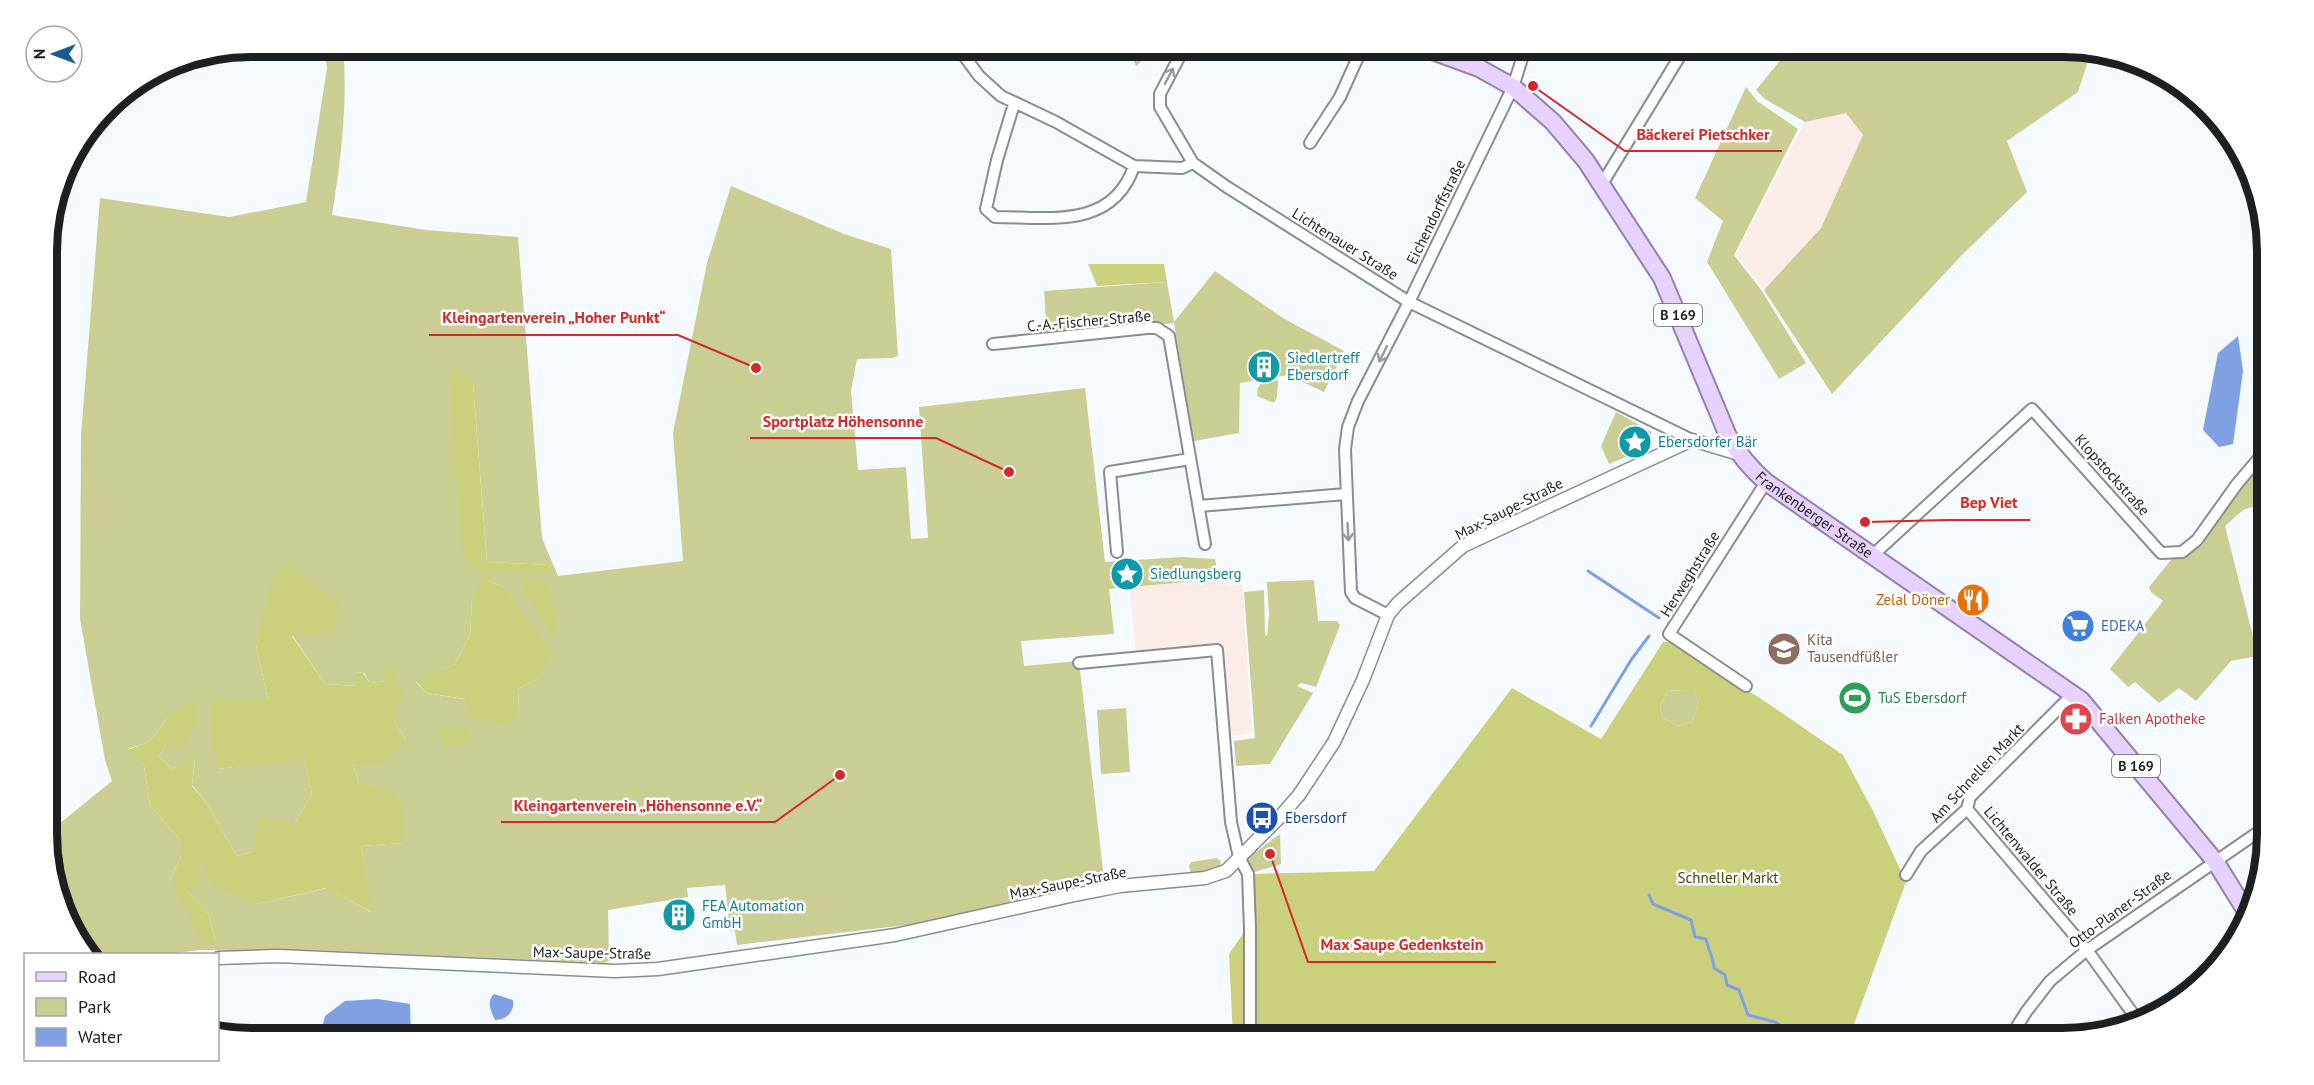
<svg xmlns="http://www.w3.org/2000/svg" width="2314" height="1085" font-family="'PT Sans',sans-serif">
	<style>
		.industrial { fill: #fbece7 }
		.green { fill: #cace93; fill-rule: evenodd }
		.forest { fill: #cbd07d; fill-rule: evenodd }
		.water { fill: #7fa0e3 }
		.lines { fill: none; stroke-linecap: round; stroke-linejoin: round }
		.stream { stroke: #7fa0e3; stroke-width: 3 }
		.minor-casing { stroke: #888d91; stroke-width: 14 }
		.tertiary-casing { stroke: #888d91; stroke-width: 15 }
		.primary-casing { stroke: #9580ae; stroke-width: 20 }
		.minor { stroke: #fff; stroke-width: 10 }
		.tertiary { stroke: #fff; stroke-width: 12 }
		.primary { stroke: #e6d2fd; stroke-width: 16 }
		.oneway { stroke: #999a9b }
		.labels { text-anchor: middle; stroke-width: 5; stroke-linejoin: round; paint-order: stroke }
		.shield { fill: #fff; stroke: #616263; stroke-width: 1.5 }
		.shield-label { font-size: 14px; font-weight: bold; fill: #1d1f20 }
		.street-label { font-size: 15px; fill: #1d1f20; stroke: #fff }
		.culture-label { font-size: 15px; fill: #0d838f; stroke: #fff; text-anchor: start }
		.food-label { font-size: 15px; fill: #c56008; stroke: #fff; text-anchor: end }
		.shop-label { font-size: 15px; fill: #366cbe; stroke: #fff; text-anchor: start }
		.education-label { font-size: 15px; fill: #785e54; stroke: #fff; text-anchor: start }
		.leisure-label { font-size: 15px; fill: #27864d; stroke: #fff; text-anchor: start }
		.health-label { font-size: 15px; fill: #be3a42; stroke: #fff; text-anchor: start }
		.transit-label { font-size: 15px; fill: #164399; stroke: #fff; text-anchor: start }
		.park-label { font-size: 15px; fill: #454705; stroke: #fff }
		.rim { fill: none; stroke: #1d1f20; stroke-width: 8 }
		.leader { fill: none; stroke: #d62828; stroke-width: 2 }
		.callout-dot { fill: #d62828; stroke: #fff; stroke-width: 2 }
		.callout-label { font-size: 16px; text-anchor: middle; font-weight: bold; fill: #d62828; stroke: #fff; stroke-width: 5; stroke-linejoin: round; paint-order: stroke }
	</style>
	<rect width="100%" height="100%" fill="#f5faff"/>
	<path class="industrial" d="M 1846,112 L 1863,135 L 1821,228 L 1764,290 L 1736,254 L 1805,122 Z
		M 1225,579 L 1227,585 L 1242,584 L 1252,733 L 1230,736 L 1222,645 L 1136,654 L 1130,587 Z"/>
	<path class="green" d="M 324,47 L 343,47 C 348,103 341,159 332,215 L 426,230 L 518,237 L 542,538 L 558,576 L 683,561 L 673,433 L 707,263 L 731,186 L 844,234 L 891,249 L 898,356 L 892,358 L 857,359 L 851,391 L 858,470 L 906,467 L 911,539 L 928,538 L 919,407 L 1085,388 L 1105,562 L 1182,557 L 1215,559 L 1219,579 L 1109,589 L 1114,634 L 1021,641 L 1024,666 L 1079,661 L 1104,879 L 924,923 L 737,945 L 735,931 L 730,931 L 725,885 L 687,888 L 688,897 L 608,910 L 609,961 L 604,963 L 311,950 L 200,950 L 169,954 L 87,954 L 48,861 L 48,833 L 112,781 L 105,760 L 80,619 L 81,435 L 100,198 L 229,217 L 306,202 L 327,68 ZM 473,384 L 487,562 L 549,565 L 476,571 ZM 489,581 L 501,586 L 537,679 L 518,689 L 519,708 L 426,693 L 416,682 L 455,664 L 470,635 L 472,599 ZM 339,603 L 292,635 L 325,684 L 358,686 L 357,672 L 364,673 L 370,683 L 386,681 L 395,723 L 406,740 L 353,764 L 359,783 L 403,843 L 361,846 L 371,912 L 327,888 L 257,904 L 201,855 L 188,892 L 208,913 L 216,942 L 170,879 L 181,857 L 181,841 L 150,805 L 144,766 L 128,749 L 149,742 L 168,718 L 166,745 L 159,756 L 172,769 L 195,759 L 192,785 L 206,802 L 237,856 L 255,851 L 295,823 L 312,794 L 304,758 L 217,769 L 268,700 L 256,645 Z
		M 1127,47 L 1146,47 L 1151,53 L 1136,66 Z
		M 2063,47 L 2091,52 L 2078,92 L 2007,141 L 2027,192 L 1961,256 L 1832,394 L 1764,290 L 1821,228 L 1863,135 L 1846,113 L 1805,122 L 1765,99 L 1756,90 L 1791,47 Z
		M 1746,87 L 1757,101 L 1798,129 L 1734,255 L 1762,291 L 1806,363 L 1779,379 L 1707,262 L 1723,221 L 1695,198 Z
		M 1215,271 L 1283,318 L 1344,351 L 1324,392 L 1288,375 L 1240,383 L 1239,433 L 1194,441 L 1174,323 L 1047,336 L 1044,291 L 1167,282 L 1174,322 Z
		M 1278,380 L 1277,397 L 1274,403 L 1257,396 L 1258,388 L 1261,383 Z
		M 1616,412 L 1652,432 C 1644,450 1627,457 1609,464 L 1601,446 Z
		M 2266,456 L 2267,502 L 2243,510 L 2225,526 L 2258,656 L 2231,661 L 2196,701 L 2179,688 L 2159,703 L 2135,682 L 2128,687 L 2110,669 L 2163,601 L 2151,592 L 2149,587 L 2171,560 L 2202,545 L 2233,496 Z
		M 1314,580 L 1318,621 L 1337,621 L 1340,625 L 1316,687 L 1301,683 L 1297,686 L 1313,693 L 1270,764 L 1236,766 L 1234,741 L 1255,738 L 1244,592 L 1264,590 L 1265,635 L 1267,636 L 1269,615 L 1267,582 Z
		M 1680,690 L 1695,691 L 1698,705 L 1692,722 L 1678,726 L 1662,717 L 1660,706 L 1668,691 Z
		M 1126,708 L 1130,772 L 1101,774 L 1097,710 Z
		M 1280,834 L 1281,864 L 1248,874 L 1242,862 Z
		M 1217,858 L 1221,861 L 1220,866 L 1211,872 L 1191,873 L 1189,866 L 1191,862 Z"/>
	<path class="forest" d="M 1088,264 L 1164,264 L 1167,282 L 1097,286 Z
		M 458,370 L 473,384 L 487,562 L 550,565 L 550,571 L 475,571 L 462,550 L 449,372 Z
		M 287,563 L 339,603 L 334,632 L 292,636 L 325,684 L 357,686 L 357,672 L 363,673 L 370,683 L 386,681 L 384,669 L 394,668 L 404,696 L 393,707 L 395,723 L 406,740 L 380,765 L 353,764 L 359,783 L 395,792 L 402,808 L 403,843 L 361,846 L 372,912 L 326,888 L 257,904 L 212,886 L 201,856 L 198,888 L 188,892 L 208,913 L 216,942 L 204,945 L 170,879 L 181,857 L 181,841 L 150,805 L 144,766 L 127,750 L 149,742 L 168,718 L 197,697 L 197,724 L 183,748 L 166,745 L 159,756 L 172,769 L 195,758 L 192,786 L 206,802 L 237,856 L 255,851 L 258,819 L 295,823 L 312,794 L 304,759 L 217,769 L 211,737 L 211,700 L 268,700 L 256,645 L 272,581 Z
		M 488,577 L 489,581 L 501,586 L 551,651 L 537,679 L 518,689 L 519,708 L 509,726 L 471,718 L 465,699 L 426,693 L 416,681 L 455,664 L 470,635 L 472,599 L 481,578 Z
		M 518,580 L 548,581 L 558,639 L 553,637 Z
		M 1663,642 L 1669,642 L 1763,700 L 1843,755 L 1873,811 L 1906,882 L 1849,1038 L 1233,1038 L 1229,954 L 1249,925 L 1248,874 L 1374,871 L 1512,688 L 1601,739 ZM 1680,690 L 1695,692 L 1698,705 L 1692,722 L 1678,726 L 1662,717 L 1660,706 L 1668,691 Z
		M 467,726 L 470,733 L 464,742 L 444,749 L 440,738 L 442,730 Z"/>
	<path class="water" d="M 2238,336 L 2243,371 L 2233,444 L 2219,447 L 2203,430 L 2218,353 Z
		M 494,994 L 513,1000 C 515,1011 507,1020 495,1020 C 491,1011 486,1002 494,994 Z
		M 378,999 L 410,1004 L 411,1038 L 322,1038 L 320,1036 L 325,1016 L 345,1001 Z"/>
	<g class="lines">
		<path class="stream" d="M 1588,571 L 1659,618
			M 1591,726 L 1631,660 L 1649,636
			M 1649,895 L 1653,904 L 1691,920 L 1695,937 L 1706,939 C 1708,950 1714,958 1714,968 L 1725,975 L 1727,985 L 1739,990 L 1748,1015 L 1775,1022 L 1800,1038"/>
		<defs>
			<path id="minor" d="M 957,46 L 979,76 L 1001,96 L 1056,122 L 1134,166 L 1182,168 L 1193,163
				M 1185,46 L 1160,94 L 1160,107 L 1193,163 L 1227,187 L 1409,302 L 1692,440
				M 1014,104 L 997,160 L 986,209 L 995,217 C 1048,217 1113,230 1134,166
				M 1310,143 L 1340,97 L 1363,46
				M 1602,184 L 1686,46
				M 993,344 L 1147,328 L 1157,328 L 1169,336 L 1205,544
				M 1199,506 L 1346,494
				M 1117,552 L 1110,472 L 1190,459
				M 1873,555 L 2032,409 L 2161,553 L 2182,552 L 2197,540 L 2237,484 L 2266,450
				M 1388,615 L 1355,598 L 1351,592 L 1345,449 L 1348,427 L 1358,401 L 1409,302 L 1513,87 L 1526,46
				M 1079,663 L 1217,650 L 1231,822 L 1239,857 L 1248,874 L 1250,929 L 1250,1038
				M 1746,686 L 1669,634 L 1766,482
				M 1967,809 L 2087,950 L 2136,1018
				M 1906,875 L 1921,851 L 1967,809 L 1970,797 L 2073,694
				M 2010,1038 L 2026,1012 L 2050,981 L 2087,950 L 2267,826"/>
			<path id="tertiary" d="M 218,958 L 278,956 L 615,971 L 658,969 L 895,935 L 1070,896 L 1120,886 L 1205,878 L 1226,871 L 1278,819 L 1299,795 L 1334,742 L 1363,680 L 1388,615 L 1398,603 L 1463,546 L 1692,440 L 1739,454"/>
			<g id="primary">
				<path id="s1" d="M 1419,46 L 1479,68 L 1513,87 L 1553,122 L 1586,161 L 1662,278 L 1728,436 C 1738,453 1751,469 1766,482 L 2081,700 L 2215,861 L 2249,916"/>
			</g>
		</defs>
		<use href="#minor" class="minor-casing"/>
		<use href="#tertiary" class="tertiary-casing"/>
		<use href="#primary" class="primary-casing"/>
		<use href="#minor" class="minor"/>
		<use href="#tertiary" class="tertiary"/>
		<use href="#primary" class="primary"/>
	</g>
	<defs><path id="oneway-shaft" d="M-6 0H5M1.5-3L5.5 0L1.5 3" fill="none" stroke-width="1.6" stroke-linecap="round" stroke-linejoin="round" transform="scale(1.5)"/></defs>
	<g class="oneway">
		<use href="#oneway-shaft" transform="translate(1169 76) rotate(-62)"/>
		<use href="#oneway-shaft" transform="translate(1383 354) rotate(117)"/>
		<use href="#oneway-shaft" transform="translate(1348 532) rotate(87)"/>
	</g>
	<defs>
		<symbol id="building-disc" viewBox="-11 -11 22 22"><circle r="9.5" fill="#0f9aa8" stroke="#fff"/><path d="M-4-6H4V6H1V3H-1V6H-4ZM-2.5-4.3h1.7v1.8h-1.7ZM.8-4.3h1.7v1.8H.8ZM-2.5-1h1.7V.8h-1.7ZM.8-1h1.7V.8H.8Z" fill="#fff"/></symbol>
		<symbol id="sight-disc" viewBox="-11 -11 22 22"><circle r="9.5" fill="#0f9aa8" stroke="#fff"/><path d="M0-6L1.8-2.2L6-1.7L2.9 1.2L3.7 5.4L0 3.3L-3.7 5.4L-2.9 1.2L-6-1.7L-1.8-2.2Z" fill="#fff"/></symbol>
		<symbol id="restaurant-disc" viewBox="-11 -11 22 22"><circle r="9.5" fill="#e8710a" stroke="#fff"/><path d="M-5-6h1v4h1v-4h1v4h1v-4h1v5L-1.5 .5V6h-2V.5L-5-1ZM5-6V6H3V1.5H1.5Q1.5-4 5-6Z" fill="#fff"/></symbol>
		<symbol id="supermarket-disc" viewBox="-11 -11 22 22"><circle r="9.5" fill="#3f7fe0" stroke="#fff"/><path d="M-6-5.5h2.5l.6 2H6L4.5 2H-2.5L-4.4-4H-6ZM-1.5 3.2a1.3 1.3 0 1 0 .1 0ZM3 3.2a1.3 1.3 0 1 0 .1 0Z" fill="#fff"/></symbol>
		<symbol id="school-disc" viewBox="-11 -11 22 22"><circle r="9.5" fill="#8d6e63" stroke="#fff"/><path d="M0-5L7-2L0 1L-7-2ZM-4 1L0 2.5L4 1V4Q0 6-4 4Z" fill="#fff"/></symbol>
		<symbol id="stadium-disc" viewBox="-11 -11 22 22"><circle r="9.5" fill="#2e9e5b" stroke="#fff"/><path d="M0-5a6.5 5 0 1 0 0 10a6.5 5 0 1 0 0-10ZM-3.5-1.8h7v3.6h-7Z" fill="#fff"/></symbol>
		<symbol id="pharmacy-disc" viewBox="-11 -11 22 22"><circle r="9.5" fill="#e0444e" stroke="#fff"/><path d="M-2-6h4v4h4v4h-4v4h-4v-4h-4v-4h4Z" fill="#fff"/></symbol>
		<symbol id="bus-disc" viewBox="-11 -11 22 22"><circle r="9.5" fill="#1a4fb4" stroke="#fff"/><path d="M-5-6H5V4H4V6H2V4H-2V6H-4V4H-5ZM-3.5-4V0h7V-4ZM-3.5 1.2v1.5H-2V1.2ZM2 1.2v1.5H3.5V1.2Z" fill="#fff"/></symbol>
	</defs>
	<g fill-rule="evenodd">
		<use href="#building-disc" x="1245" y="348" width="38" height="38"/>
		<use href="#sight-disc" x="1616" y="423" width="38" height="38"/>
		<use href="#sight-disc" x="1108" y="555" width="38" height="38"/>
		<use href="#restaurant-disc" x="1954" y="581" width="38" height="38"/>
		<use href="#supermarket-disc" x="2059" y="607" width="38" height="38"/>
		<use href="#school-disc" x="1765" y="630" width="38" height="38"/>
		<use href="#stadium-disc" x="1836" y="679" width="38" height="38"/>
		<use href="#pharmacy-disc" x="2057" y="700" width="38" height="38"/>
		<use href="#bus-disc" x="1243" y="799" width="38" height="38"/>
		<use href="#building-disc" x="660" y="896" width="38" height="38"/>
	</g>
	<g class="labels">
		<g class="shield">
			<rect x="1654" y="304" width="48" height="22" rx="4.5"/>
			<rect x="2112" y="755" width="48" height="22" rx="4.5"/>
		</g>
		<g class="shield-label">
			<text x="1678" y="320">B 169</text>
			<text x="2136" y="771">B 169</text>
		</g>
		<g class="street-label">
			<text transform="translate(1436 212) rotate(-64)" y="5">Eichendorffstraße</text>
			<text transform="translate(1345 244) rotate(32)" y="5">Lichtenauer Straße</text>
			<text transform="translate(1089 321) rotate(-5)" y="5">C.-A.-Fischer-Straße</text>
			<text transform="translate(2112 475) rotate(48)" y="5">Klopstockstraße</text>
			<text transform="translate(1509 509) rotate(-27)" y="5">Max-Saupe-Straße</text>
			<text dy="5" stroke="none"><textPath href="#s1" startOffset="636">Frankenberger Straße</textPath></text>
			<text transform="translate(1690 574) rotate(-58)" y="5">Herweghstraße</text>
			<text transform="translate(1977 773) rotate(-47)" y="5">Am Schnellen Markt</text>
			<text transform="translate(2031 861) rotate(50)" y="5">Lichtenwalder Straße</text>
			<text transform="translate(1068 883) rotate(-11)" y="5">Max-Saupe-Straße</text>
			<text transform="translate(2120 909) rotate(-36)" y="5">Otto-Planer-Straße</text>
			<text transform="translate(592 953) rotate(1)" y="5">Max-Saupe-Straße</text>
		</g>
		<g class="culture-label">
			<text x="1287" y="363">Siedlertreff<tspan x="1287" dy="17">Ebersdorf</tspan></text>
			<text x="1658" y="447">Ebersdorfer Bär</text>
			<text x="1150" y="579">Siedlungsberg</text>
			<text x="702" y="911">FEA Automation<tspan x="702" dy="17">GmbH</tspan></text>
		</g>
		<g class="food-label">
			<text x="1950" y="605">Zelal Döner</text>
		</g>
		<g class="shop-label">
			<text x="2101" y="631">EDEKA</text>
		</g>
		<g class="education-label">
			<text x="1807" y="645">Kita<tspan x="1807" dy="17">Tausendfüßler</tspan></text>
		</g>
		<g class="leisure-label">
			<text x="1878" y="703">TuS Ebersdorf</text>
		</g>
		<g class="health-label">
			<text x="2099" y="724">Falken Apotheke</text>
		</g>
		<g class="transit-label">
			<text x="1285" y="823">Ebersdorf</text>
		</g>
		<g class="park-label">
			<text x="1728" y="883">Schneller Markt</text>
		</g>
	</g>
	<path d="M0 0H2314V1085H0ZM251 57H2063A194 194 0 0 1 2257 251V834A194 194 0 0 1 2063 1028H251A194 194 0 0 1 57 834V251A194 194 0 0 1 251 57Z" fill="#fff" fill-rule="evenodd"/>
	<path class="rim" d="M251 57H2063A194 194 0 0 1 2257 251V834A194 194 0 0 1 2063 1028H251A194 194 0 0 1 57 834V251A194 194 0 0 1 251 57Z"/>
	<path class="leader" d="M1533 86L1625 151H1782M756 368L678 335H429M1009 472L936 438H750M1865 522L1948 520H2030M840 775L775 822H501M1270 854L1308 962H1496"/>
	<g class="callout-dot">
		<circle cx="1533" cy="86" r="6"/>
		<circle cx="756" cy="368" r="6"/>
		<circle cx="1009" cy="472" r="6"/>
		<circle cx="1865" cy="522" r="6"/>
		<circle cx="840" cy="775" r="6"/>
		<circle cx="1270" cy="854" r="6"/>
	</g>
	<g class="callout-label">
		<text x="1703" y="140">Bäckerei Pietschker</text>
		<text x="554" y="323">Kleingartenverein „Hoher Punkt“</text>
		<text x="843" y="427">Sportplatz Höhensonne</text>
		<text x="1989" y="508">Bep Viet</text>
		<text x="638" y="811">Kleingartenverein „Höhensonne e.V.“</text>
		<text x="1402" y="950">Max Saupe Gedenkstein</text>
	</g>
	<rect x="24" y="953" width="195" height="108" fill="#ffffff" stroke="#a5a5a6" stroke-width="1.5"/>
	<rect x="36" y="972" width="30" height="9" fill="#e6d2fd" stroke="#a5a5a6" stroke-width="1.5"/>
	<text x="78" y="983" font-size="18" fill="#1d1f20">Road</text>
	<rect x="36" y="998" width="30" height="18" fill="#cace93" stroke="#a5a5a6" stroke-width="1.5"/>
	<text x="78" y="1013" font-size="18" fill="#1d1f20">Park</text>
	<rect x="36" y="1028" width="30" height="18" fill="#7fa0e3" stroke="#a5a5a6" stroke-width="1.5"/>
	<text x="78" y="1043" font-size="18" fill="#1d1f20">Water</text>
	<g transform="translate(54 54) rotate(270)"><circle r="28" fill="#ffffff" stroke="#a5a5a6" stroke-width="1.5"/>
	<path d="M0-4.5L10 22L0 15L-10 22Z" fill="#175c91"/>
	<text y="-9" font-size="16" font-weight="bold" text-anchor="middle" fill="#1d1f20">N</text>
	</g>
</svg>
